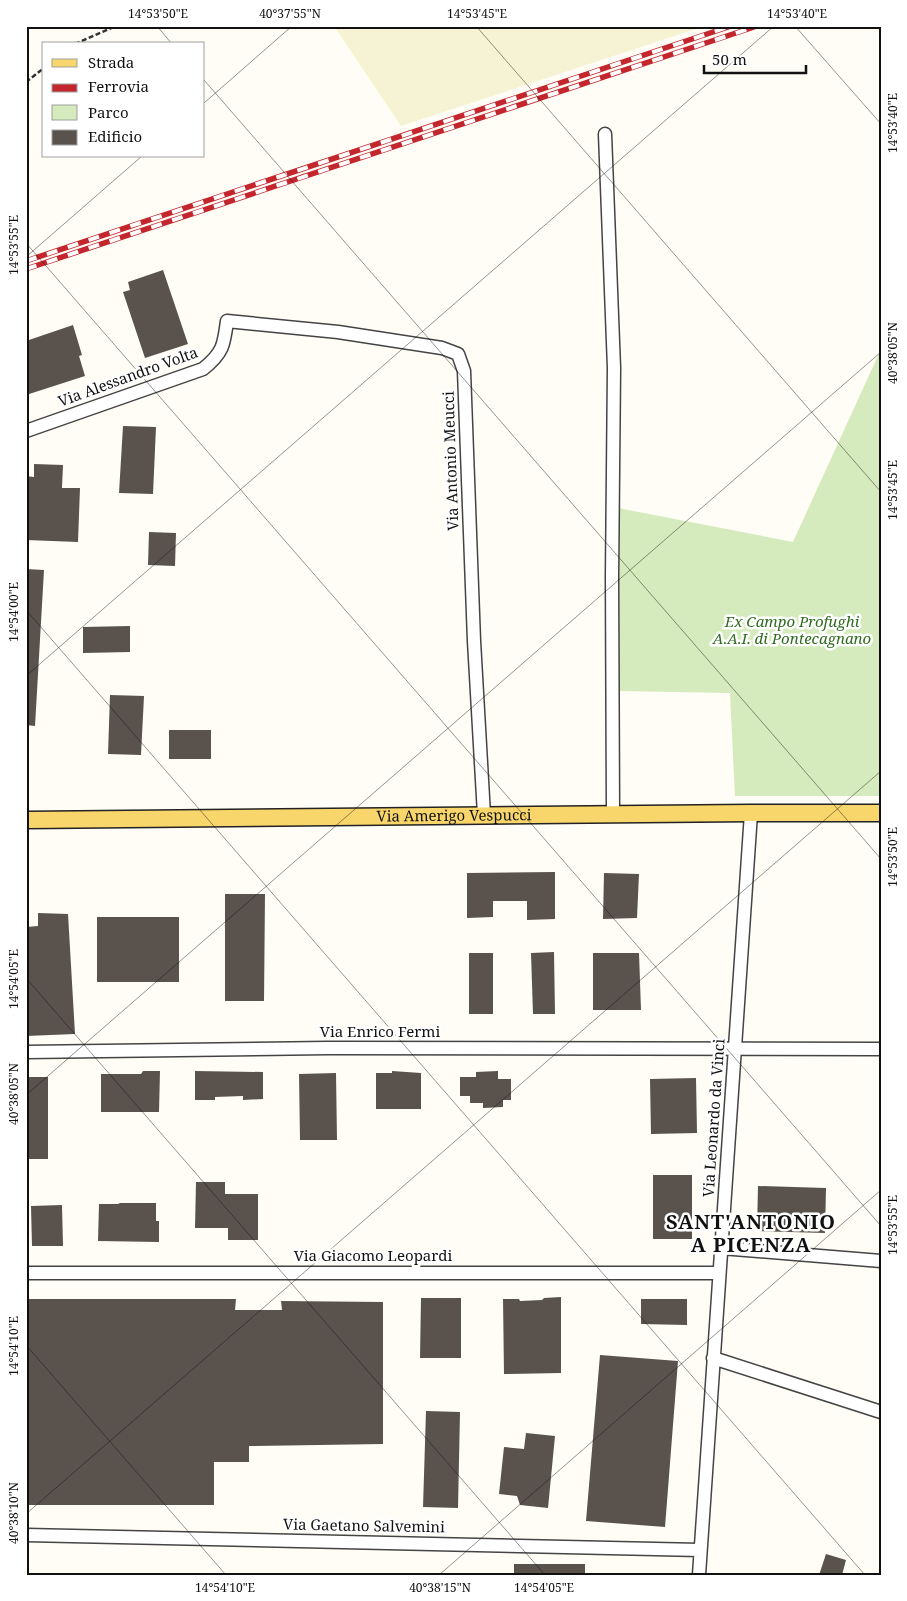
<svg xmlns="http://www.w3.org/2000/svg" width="907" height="1601" font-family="'Noto Serif',serif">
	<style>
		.farmland { fill: #f6f3d4 }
		.green { fill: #d5ebbd }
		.building { fill: #5a524d }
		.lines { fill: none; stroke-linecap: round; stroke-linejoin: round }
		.minor-casing { stroke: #444; stroke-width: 15 }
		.major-casing { stroke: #222; stroke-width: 19 }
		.path { stroke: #333; stroke-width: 2.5; stroke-dasharray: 5 2.5; stroke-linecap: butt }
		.minor { stroke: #fff; stroke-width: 12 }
		.major { stroke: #f9d66b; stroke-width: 16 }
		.rail-casing { stroke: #c4262e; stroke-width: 5.5 }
		.rail { stroke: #fff; stroke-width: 4; stroke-dasharray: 11; stroke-linecap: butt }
		.ticks { fill: none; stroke: #111; stroke-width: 1; stroke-opacity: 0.45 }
		.labels { text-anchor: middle; stroke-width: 5; stroke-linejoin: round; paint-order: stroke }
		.street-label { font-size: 15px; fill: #111; stroke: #fff }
		.park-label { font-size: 15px; font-style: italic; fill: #2f6b1f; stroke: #fff }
		.district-label { font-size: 20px; font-weight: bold; letter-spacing: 1px; fill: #111; stroke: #fff }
		.neatline { fill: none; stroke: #111; stroke-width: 2 }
		.ticks-label { font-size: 12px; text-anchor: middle; fill: #111 }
	</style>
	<rect width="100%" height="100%" fill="#fffdf5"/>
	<path class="farmland" d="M 334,26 L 705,26 L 401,126 Z"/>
	<path class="green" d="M 881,349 L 881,796 L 735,796 L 730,693 L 619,691 L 618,508 L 793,542 Z"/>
	<path class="building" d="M 163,270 L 188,344 L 145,358 L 123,292 L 130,290 L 128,282 Z
		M 73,325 L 82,355 L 79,356 L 85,376 L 26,395 L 26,341 Z
		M 123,426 L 156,427 L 153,494 L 119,493 Z
		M 34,464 L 63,465 L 62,488 L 80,488 L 78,542 L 26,540 L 26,476 L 34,477 Z
		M 149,532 L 176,533 L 175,566 L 148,565 Z
		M 26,569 L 44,570 L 35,726 L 26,725 Z
		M 130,626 L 130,652 L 83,653 L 83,627 Z
		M 110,695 L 144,696 L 141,755 L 108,754 Z
		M 169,730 L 211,730 L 211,759 L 169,759 Z
		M 555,872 L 555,919 L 527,920 L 527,901 L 493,901 L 493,917 L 467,918 L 467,873 Z
		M 604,873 L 639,874 L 637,918 L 603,919 Z
		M 225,894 L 265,894 L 264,1001 L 225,1001 Z
		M 38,913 L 68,914 L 75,1034 L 26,1036 L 26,927 L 38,926 Z
		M 97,917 L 179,917 L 179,982 L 97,982 Z
		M 554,952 L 555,1014 L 533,1014 L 531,953 Z
		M 469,953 L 493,953 L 493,1014 L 469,1014 Z
		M 593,953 L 639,953 L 641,1010 L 593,1010 Z
		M 143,1071 L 160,1071 L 159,1112 L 101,1112 L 101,1074 L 141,1074 Z
		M 195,1071 L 263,1072 L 263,1099 L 243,1100 L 243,1096 L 215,1097 L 215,1100 L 195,1100 Z
		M 392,1071 L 421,1073 L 421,1109 L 376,1109 L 376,1073 L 392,1073 Z
		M 498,1071 L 498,1079 L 511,1079 L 511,1100 L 503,1100 L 503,1107 L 483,1108 L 483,1103 L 470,1103 L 470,1096 L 460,1096 L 460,1077 L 476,1077 L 476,1072 Z
		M 336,1073 L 337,1140 L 300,1140 L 299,1074 Z
		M 26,1077 L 48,1077 L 48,1159 L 26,1159 Z
		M 696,1078 L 697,1133 L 651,1134 L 650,1079 Z
		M 653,1175 L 692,1175 L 692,1239 L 653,1239 Z
		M 196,1182 L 225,1182 L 225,1194 L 258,1194 L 258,1240 L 228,1240 L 228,1228 L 195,1228 Z
		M 758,1186 L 826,1188 L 825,1233 L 757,1231 Z
		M 120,1203 L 156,1203 L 156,1221 L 159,1221 L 159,1242 L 98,1241 L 99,1204 L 118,1204 Z
		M 62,1205 L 63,1246 L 32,1246 L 31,1206 Z
		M 561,1297 L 561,1373 L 504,1374 L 503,1299 L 519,1299 L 520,1301 L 542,1300 L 544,1298 Z
		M 421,1298 L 461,1298 L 461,1358 L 420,1358 Z
		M 26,1299 L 236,1299 L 235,1310 L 282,1310 L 281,1301 L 383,1302 L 383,1444 L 249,1446 L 249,1462 L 214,1462 L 214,1505 L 26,1505 Z
		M 641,1299 L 687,1299 L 687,1325 L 641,1324 Z
		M 600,1355 L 678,1361 L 665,1527 L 586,1521 Z
		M 426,1411 L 460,1412 L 458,1508 L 423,1507 Z
		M 526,1433 L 555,1436 L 548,1508 L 520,1505 L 517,1496 L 499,1494 L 504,1447 L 524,1449 Z
		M 826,1554 L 846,1560 L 842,1575 L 819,1575 Z
		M 514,1564 L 585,1564 L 585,1575 L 514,1575 Z"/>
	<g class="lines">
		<defs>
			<path id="minor" d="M 605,134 L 614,368 L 612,576 L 613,814
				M 26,431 L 203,369 C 223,353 224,345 227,321 L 338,332 L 442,348 L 458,354 L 464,371 L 474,641 L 484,815
				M 26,1052 L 328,1048 L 881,1049
				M 721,1248 L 881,1261
				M 26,1273 L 719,1273
				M 713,1358 L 881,1412
				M 26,1535 L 700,1550
				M 699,1575 L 751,813"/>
			<g id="major">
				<path id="s1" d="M 26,820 L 751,813 L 881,813"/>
			</g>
		</defs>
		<use href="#minor" class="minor-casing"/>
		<use href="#major" class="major-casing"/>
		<path class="path" d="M 75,44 L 116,26
			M 26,82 L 44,68"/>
		<use href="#minor" class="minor"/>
		<use href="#major" class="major"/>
		<defs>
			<path id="rail" d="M 26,261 L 731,26
				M 26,269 L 757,26"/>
		</defs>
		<use href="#rail" class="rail-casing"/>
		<use href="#rail" class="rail"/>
	</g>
	<path class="ticks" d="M 157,26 L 172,44M 476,26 L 881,492M 795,26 L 881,124M 204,80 L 881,859M 204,103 L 292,26M 26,243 L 881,1226M 26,257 L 142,156M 26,610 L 865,1575M 26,676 L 774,26M 26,978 L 545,1575M 26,1095 L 881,352M 26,1345 L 226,1575M 26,1514 L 881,771M 439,1575 L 881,1190"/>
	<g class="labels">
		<g class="street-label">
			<text transform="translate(128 377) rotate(-20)" y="5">Via Alessandro Volta</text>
			<text transform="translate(451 461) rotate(-92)" y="5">Via Antonio Meucci</text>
			<text dy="5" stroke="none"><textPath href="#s1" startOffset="428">Via Amerigo Vespucci</textPath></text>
			<text x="380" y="1037">Via Enrico Fermi</text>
			<text transform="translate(714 1118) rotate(-86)" y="5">Via Leonardo da Vinci</text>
			<text x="373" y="1261">Via Giacomo Leopardi</text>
			<text transform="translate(364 1526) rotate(1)" y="5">Via Gaetano Salvemini</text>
		</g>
		<g class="park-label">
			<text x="792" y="627">Ex Campo Profughi<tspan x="792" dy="17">A.A.I. di Pontecagnano</tspan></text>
		</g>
		<g class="district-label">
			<text x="751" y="1229">SANT'ANTONIO<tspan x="751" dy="23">A PICENZA</tspan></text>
		</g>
	</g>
	<rect width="907" height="1601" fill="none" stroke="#ffffff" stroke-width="55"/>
	<rect x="42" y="42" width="162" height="115" fill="#ffffff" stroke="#a0a0a0"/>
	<rect x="52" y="59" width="25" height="8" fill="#f9d66b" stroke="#a0a0a0"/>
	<text x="88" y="68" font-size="15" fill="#111111">Strada</text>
	<rect x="52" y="84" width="25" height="8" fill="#c4262e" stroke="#a0a0a0"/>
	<text x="88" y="92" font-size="15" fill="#111111">Ferrovia</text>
	<rect x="52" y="105" width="25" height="15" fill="#d5ebbd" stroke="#a0a0a0"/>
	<text x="88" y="118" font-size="15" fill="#111111">Parco</text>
	<rect x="52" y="130" width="25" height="15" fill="#5a524d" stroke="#a0a0a0"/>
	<text x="88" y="142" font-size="15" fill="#111111">Edificio</text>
	<path d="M704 65v8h102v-8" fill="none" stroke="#111111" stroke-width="2.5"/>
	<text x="712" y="65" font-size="15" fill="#111111" stroke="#ffffff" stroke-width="4" paint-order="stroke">50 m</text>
	<rect x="28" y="28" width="852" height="1546" class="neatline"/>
	<g class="ticks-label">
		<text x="158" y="18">14°53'50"E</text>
		<text x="290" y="18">40°37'55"N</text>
		<text x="477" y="18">14°53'45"E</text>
		<text x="797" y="18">14°53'40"E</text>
		<text transform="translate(893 123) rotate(-90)" y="4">14°53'40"E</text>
		<text transform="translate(14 245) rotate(-90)" y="4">14°53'55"E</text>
		<text transform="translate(893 353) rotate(-90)" y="4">40°38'05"N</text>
		<text transform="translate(893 490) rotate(-90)" y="4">14°53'45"E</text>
		<text transform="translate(14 612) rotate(-90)" y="4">14°54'00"E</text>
		<text transform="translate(893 857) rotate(-90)" y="4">14°53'50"E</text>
		<text transform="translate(14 979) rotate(-90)" y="4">14°54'05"E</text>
		<text transform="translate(14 1094) rotate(-90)" y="4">40°38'05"N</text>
		<text transform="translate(893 1225) rotate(-90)" y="4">14°53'55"E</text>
		<text transform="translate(14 1346) rotate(-90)" y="4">14°54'10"E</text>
		<text transform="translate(14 1513) rotate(-90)" y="4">40°38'10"N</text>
		<text x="225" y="1592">14°54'10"E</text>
		<text x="440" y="1592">40°38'15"N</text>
		<text x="544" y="1592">14°54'05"E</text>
	</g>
</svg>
